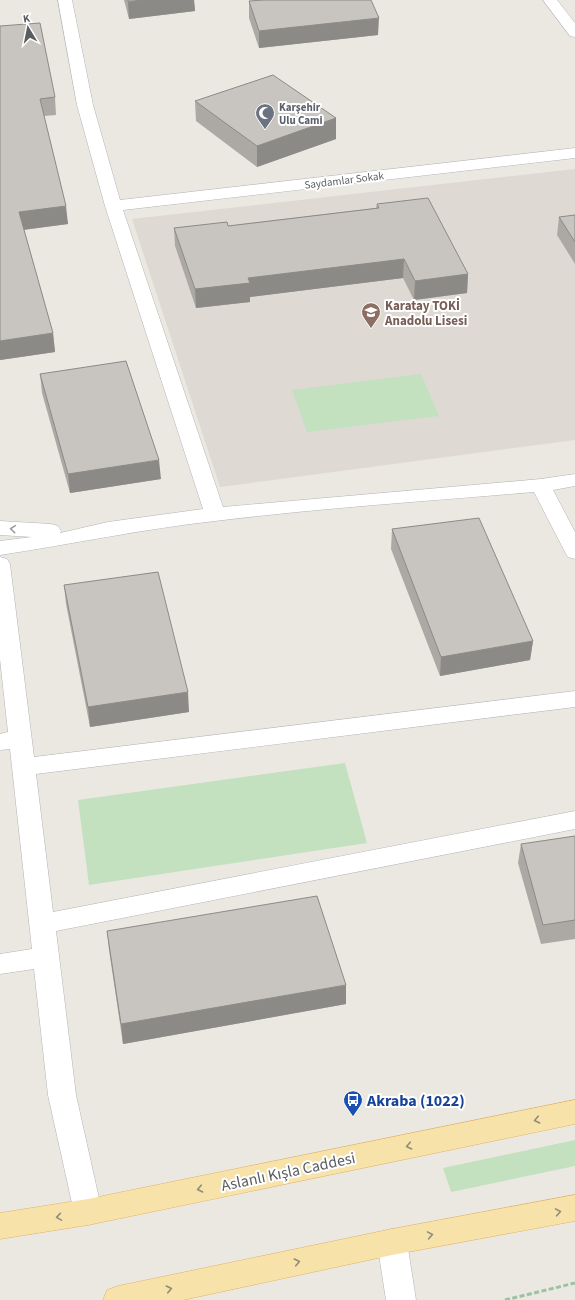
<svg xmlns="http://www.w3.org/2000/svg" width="575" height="1300" font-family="'Source Sans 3',sans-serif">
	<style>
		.education { fill: #ded9d2 }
		.green { fill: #c3e1bf }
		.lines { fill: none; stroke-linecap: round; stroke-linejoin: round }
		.minor-casing { stroke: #b1b4b7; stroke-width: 1 }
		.primary-casing { stroke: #e3b161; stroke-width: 1 }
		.path { stroke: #9ac3a1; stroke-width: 3; stroke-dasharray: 5 2.5; stroke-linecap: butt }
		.minor { fill: #fff; fill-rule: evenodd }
		.primary { fill: #f7e2aa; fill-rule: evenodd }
		.wall { fill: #aca9a5 }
		.shaded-wall { fill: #8c8a86 }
		.building { fill: #c8c5c0; stroke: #8c8a86 }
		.oneway { stroke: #9b9ea0 }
		.oneway2 { stroke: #908c7a }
		.labels { text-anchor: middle; stroke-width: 4; stroke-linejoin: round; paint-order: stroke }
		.far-worship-label { font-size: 11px; font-weight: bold; fill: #5b616d; stroke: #fff; text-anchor: start }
		.far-street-label { font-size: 11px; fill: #595d60; stroke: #fff }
		.education-label { font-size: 13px; font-weight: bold; fill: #785e54; stroke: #fff; text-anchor: start }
		.near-transit-label { font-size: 16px; font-weight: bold; fill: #164399; stroke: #fff; text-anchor: start }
		.near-street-label { font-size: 16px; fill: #595d60; stroke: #fff }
	</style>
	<rect width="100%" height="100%" fill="#ebe8e1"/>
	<path class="education" d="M 575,169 L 575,440 L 220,487 L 132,219 Z"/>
	<path class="green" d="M 421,374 L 439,416 L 307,432 L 292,390 Z
		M 345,763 L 367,843 L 89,885 L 78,800 Z
		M 575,1140 L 575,1166 L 451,1192 L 443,1168 Z"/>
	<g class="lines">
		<defs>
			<path id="minor" d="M 58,0 L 72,0 L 93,105 L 120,200 L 575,148 L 575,158 L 123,210 L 223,507 L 541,479 L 575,474 L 575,486 L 553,490 L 575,532 L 575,559 L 568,557 L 565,552 L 534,492 C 428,501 321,508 215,521 C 143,529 72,544 0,555 L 0,541 L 32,537 L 0,535 L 0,521 L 51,524 L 58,526 L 61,531 L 60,533 L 108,522 L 203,509 L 105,206 L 77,105 Z
				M 543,0 L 557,0 L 575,23 L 575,37 L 570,36 Z
				M 0,557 L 7,559 L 10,564 L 34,757 L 575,691 L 575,707 L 36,774 L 53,912 L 575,811 L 575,829 L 56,931 L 76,1095 L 102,1212 L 98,1221 L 88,1225 L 78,1221 L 74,1212 L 48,1095 L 34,969 L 0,974 L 0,954 L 32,949 L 10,749 L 0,750 L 0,734 L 8,732 L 0,659 Z
				M 392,1229 L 402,1233 L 407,1242 L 416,1300 L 386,1300 L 377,1242 L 382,1233 Z"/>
			<path id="primary" d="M 575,1100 L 575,1124 L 88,1225 L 0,1239 L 0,1213 L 88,1199 Z
				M 575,1195 L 575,1221 L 392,1255 L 183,1300 L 103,1300 L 107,1290 L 118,1286 L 392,1229 Z"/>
		</defs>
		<use href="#minor" class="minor-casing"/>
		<use href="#primary" class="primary-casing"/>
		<path class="path" d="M 505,1300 L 575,1283"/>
		<use href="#minor" class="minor"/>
		<use href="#primary" class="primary"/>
	</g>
	<path class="wall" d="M 124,0 L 194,0 L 195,11 L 129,19 Z
		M 249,1 L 378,35 L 259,48 L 249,18 Z
		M 0,26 L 55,97 L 56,115 L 44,116 L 68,224 L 24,230 L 53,333 L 55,352 L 0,360 Z
		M 195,101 L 336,139 L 257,167 L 196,121 Z
		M 377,204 L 468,274 L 467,293 L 414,300 L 403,278 L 250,297 L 250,302 L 196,308 L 175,246 L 174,228 L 228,226 L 376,208 Z
		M 575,215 L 575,264 L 557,235 L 559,217 Z
		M 40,374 L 161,479 L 70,493 L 42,393 Z
		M 392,529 L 533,641 L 530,660 L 440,676 L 391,549 Z
		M 64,585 L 189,712 L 90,727 L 66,604 Z
		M 575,836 L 575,939 L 541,944 L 518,863 L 521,844 Z
		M 107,931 L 346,1004 L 123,1044 L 109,950 Z"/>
	<path class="shaded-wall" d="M 142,0 L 194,0 L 195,11 L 129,19 L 128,2 Z
		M 379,18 L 378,35 L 259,48 L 259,31 Z
		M 336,118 L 336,139 L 257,167 L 257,146 Z
		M 66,206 L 68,224 L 21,230 L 19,212 Z
		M 404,259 L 403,278 L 250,297 L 250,302 L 196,308 L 195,289 L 248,278 Z
		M 468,274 L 467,293 L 414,300 L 415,281 Z
		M 53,333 L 55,352 L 0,360 L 0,341 Z
		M 159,460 L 161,479 L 70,493 L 68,474 Z
		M 533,641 L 530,660 L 440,676 L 441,657 Z
		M 188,692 L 189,712 L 90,727 L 88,707 Z
		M 346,985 L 346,1004 L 123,1044 L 121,1024 Z"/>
	<path class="building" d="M 128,0 L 142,0 L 128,2 Z
		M 264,0 L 371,0 L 379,18 L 259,31 L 249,1 Z
		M 40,23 L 55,97 L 40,99 L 66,206 L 19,212 L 53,333 L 0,341 L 0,26 Z
		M 273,75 L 336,118 L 257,146 L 195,101 Z
		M 428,198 L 468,274 L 415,281 L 404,259 L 248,278 L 250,283 L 195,289 L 174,228 L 227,222 L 228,226 L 379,208 L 377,204 Z
		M 575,215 L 575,242 L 559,217 Z
		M 126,361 L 159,460 L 68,474 L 40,374 Z
		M 479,518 L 533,641 L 441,657 L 392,529 Z
		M 158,572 L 188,692 L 88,707 L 64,585 Z
		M 575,836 L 575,920 L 543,925 L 521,844 Z
		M 317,896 L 346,985 L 121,1024 L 107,931 Z"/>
	<defs><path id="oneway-chevron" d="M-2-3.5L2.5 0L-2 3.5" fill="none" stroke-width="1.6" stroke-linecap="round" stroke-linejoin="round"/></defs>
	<use class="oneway" href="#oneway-chevron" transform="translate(13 529) rotate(-175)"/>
	<g class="oneway2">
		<use href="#oneway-chevron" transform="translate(537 1120) rotate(168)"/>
		<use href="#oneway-chevron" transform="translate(409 1146) rotate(168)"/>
		<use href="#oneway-chevron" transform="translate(200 1189) rotate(168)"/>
		<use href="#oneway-chevron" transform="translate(558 1212) rotate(-10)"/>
		<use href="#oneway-chevron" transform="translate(59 1217) rotate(171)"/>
		<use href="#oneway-chevron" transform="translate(430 1235) rotate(-10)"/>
		<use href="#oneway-chevron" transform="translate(297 1262) rotate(-12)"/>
		<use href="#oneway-chevron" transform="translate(169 1289) rotate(-12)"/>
	</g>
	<defs>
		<symbol id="mosque-pin" viewBox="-11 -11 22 30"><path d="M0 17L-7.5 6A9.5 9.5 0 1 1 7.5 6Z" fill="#6b7280" stroke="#fff"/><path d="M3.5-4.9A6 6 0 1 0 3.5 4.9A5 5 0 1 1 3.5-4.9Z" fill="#fff"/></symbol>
		<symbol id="school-pin" viewBox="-11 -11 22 30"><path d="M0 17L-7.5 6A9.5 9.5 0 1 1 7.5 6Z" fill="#8d6e63" stroke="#fff"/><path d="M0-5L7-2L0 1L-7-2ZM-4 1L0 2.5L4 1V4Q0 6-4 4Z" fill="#fff"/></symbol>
		<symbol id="bus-pin" viewBox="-11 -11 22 30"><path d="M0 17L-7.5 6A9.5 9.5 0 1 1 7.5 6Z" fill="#1a4fb4" stroke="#fff"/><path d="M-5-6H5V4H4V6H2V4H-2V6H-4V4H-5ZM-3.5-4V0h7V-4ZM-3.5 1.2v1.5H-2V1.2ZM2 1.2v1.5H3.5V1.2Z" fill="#fff"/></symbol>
	</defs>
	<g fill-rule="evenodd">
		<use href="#mosque-pin" x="254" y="102" width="22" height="30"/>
		<use href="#school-pin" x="360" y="301" width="22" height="30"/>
		<use href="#bus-pin" x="342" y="1089" width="22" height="30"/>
	</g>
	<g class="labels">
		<g class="far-worship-label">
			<text x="279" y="111">Karşehir<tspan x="279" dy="13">Ulu Cami</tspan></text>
		</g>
		<g class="far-street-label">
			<text transform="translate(344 180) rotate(-7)" y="4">Saydamlar Sokak</text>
		</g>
		<g class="education-label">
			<text x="385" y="310">Karatay TOKİ<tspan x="385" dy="15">Anadolu Lisesi</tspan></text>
		</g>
		<g class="near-transit-label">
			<text x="367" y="1106">Akraba (1022)</text>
		</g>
		<g class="near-street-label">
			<text transform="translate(288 1171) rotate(-12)" y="6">Aslanlı Kışla Caddesi</text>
		</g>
	</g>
	<g transform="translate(28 28) rotate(350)" stroke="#ffffff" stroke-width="3" paint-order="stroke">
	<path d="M0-3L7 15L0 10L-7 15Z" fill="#595d60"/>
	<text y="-6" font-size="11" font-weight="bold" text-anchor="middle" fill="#595d60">K</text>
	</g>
</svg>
